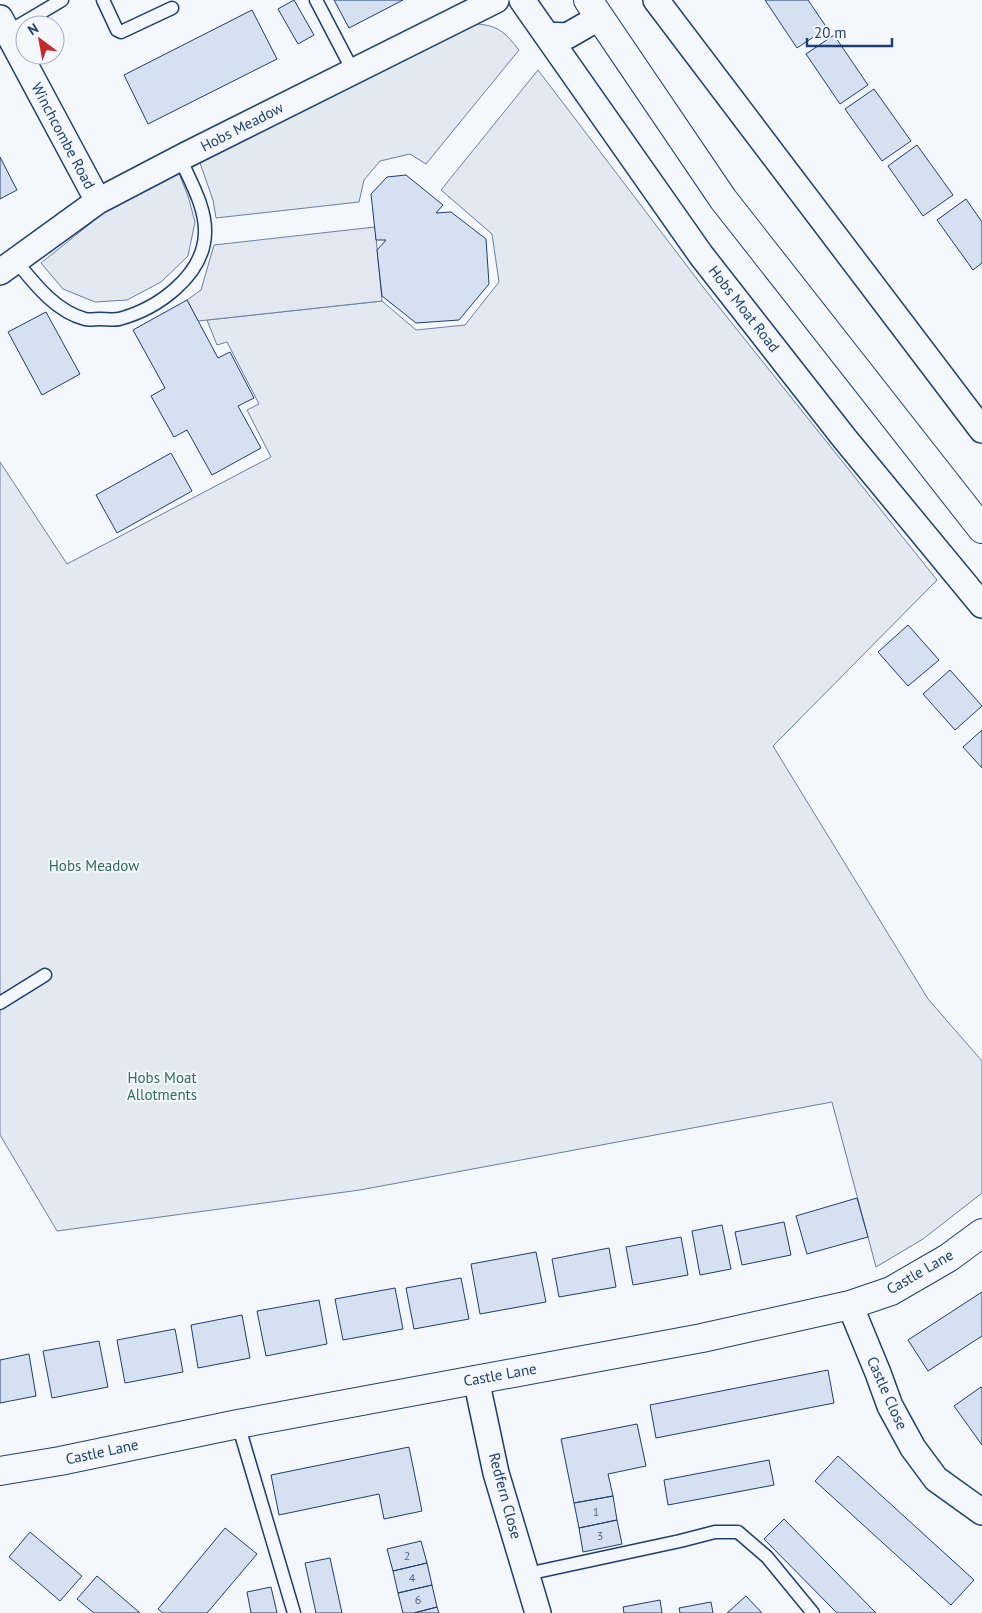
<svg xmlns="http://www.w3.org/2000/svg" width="982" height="1613" font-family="'PT Sans',sans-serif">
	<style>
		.green { fill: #e3e9f0; stroke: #687fa3 }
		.parking { fill: #e3e8f0; stroke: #687fa3 }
		.building { fill: #d5e0f0; stroke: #1d3f73 }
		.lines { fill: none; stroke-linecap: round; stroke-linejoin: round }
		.lane-casing { stroke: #1d3f73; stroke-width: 15 }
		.street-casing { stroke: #1d3f73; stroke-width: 28 }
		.secondary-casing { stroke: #1d3f73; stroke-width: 30 }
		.lane { stroke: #f4f7fb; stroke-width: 12 }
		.street { stroke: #f4f7fb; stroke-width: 25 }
		.secondary { stroke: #f4f7fb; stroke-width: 28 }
		.labels { text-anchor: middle; stroke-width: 4; stroke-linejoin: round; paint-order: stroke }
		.number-label { font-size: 12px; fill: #4b6792 }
		.street-label { font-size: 15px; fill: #1d3f73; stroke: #f4f7fb }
		.park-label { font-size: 15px; fill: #2c6c60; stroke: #f4f7fb }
	</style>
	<rect width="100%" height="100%" fill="#f4f7fb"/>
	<path class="green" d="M 478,24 C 500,26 506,34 519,50 L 426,164 L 410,154 L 380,161 L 364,180 L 359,202 L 216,218 L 213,200 L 200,163 L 466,27 Z
		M 538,70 L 703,287 L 937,580 L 773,746 L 928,999 L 982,1061 L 982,1193 L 923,1239 L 876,1267 L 832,1102 L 360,1190 L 57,1231 L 0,1135 L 0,462 L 67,564 L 271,457 L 247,410 L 259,404 L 227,342 L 217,345 L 207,320 L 382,301 L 416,330 L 465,325 L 499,282 L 492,234 L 441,190 Z
		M 178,171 L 188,196 L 195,222 L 188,256 L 161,282 L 127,300 L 95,302 L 63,289 L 41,263 L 106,211 Z"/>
	<path class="parking" d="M 375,227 L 382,301 L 198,321 L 187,300 L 201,290 L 214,245 Z"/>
	<path class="building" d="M 294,0 L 314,35 L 298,44 L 278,9 Z
		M 334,0 L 403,0 L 349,28 Z
		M 765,0 L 808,0 L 827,28 L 797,48 Z
		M 252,10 L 277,59 L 148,124 L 124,75 Z
		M 834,35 L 868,85 L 840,104 L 806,54 Z
		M 874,89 L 911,141 L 882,161 L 845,109 Z
		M 917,145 L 953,195 L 923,216 L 888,166 Z
		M 0,157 L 17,190 L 0,199 Z
		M 406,175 L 443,205 L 436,213 L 451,212 L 486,239 L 489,284 L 459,320 L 416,323 L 382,296 L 377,250 L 386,240 L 376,240 L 371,194 L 387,177 Z
		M 966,199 L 982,222 L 982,263 L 973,270 L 937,220 Z
		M 187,300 L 218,358 L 230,352 L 254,398 L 238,406 L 261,448 L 212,475 L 187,430 L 174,437 L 151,396 L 165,388 L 133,330 Z
		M 46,312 L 80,374 L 42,395 L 8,332 Z
		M 171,453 L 192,491 L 117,533 L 96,495 Z
		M 908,625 L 939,660 L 908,686 L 878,652 Z
		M 950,670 L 982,706 L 955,730 L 923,694 Z
		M 982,730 L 982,768 L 963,747 Z
		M 857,1198 L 868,1237 L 807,1254 L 796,1216 Z
		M 784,1222 L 791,1255 L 742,1265 L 735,1232 Z
		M 722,1225 L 731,1269 L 700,1275 L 692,1231 Z
		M 681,1237 L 688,1275 L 633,1285 L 626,1247 Z
		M 609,1248 L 616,1287 L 559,1297 L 552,1259 Z
		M 536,1252 L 546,1302 L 480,1314 L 471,1264 Z
		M 461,1278 L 469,1319 L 414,1329 L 406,1288 Z
		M 395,1288 L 403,1329 L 343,1340 L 335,1299 Z
		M 982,1292 L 982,1336 L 928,1371 L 908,1340 Z
		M 319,1300 L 327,1344 L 266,1356 L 257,1311 Z
		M 242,1315 L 250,1358 L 198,1368 L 191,1325 Z
		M 175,1329 L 183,1372 L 125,1383 L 117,1340 Z
		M 99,1341 L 108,1387 L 52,1398 L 43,1351 Z
		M 29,1354 L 36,1396 L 0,1403 L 0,1360 Z
		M 828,1370 L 834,1403 L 656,1438 L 650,1405 Z
		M 981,1387 L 982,1388 L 982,1445 L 954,1406 Z
		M 637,1424 L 646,1466 L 608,1474 L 613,1496 L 574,1503 L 561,1439 Z
		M 409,1447 L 422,1511 L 384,1519 L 379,1494 L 279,1515 L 271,1475 Z
		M 838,1456 L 974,1580 L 951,1605 L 815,1481 Z
		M 769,1460 L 774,1485 L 668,1505 L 664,1480 Z
		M 613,1496 L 617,1520 L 579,1528 L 574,1503 Z
		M 784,1519 L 876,1613 L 837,1613 L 764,1539 Z
		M 617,1520 L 622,1544 L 583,1552 L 579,1528 Z
		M 225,1528 L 257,1554 L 207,1613 L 163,1613 L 158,1609 Z
		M 30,1532 L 82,1576 L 60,1601 L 9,1557 Z
		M 421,1541 L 427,1563 L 393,1571 L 387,1549 Z
		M 330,1558 L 342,1613 L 316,1613 L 305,1563 Z
		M 427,1563 L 432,1585 L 398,1593 L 393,1571 Z
		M 97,1576 L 140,1613 L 94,1613 L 77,1599 Z
		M 432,1585 L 437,1607 L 414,1613 L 403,1613 L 398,1593 Z
		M 271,1587 L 277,1613 L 251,1613 L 247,1592 Z
		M 746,1596 L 762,1613 L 727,1613 Z
		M 660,1600 L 662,1613 L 624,1613 L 623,1607 Z
		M 711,1602 L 713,1613 L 680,1613 L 679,1608 Z
		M 437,1607 L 439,1613 L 414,1613 Z"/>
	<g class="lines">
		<defs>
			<path id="lane" d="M 103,0 L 117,30 L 121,32 L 172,8
				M 316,0 L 353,71
				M 8,32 L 62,0
				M 16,261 C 34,283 55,311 85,319 C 89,320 95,319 100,319 C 106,319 113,320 119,319 C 157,309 204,276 205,233 C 206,207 190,181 180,158
				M 0,1003 L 45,975
				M 238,1424 L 294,1613
				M 527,1574 L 680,1541 L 715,1532 L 738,1532 L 767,1557 L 813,1613"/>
			<path id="street" d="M 522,0 L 701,255 L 845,439 L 982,605
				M 656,0 L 982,430
				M 0,18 L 98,201
				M 547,35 L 567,36 L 600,17
				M 0,272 L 98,201 L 186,155 L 496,0
				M 850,1305 L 878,1373 L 890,1406 L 913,1448 L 936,1479 L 982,1512
				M 476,1379 L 496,1473 L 538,1613"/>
			<path id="secondary" d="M 588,0 L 723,199 L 982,529
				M 0,1471 L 60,1461 L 238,1424 L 702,1338 L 850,1305 L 891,1291 L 948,1258 L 982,1233"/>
		</defs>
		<use href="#lane" class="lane-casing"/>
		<use href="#street" class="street-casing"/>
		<use href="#secondary" class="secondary-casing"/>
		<use href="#lane" class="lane"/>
		<use href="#street" class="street"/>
		<use href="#secondary" class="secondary"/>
	</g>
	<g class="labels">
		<g class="number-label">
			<text x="596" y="1516">1</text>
			<text x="600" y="1540">3</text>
			<text x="407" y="1560">2</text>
			<text x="412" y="1582">4</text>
			<text x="418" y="1604">6</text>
		</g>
		<g class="street-label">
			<text transform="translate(242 127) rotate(-27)" y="5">Hobs Meadow</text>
			<text transform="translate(63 136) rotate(62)" y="5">Winchcombe Road</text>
			<text transform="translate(744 309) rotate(52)" y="5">Hobs Moat Road</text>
			<text transform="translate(920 1272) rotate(-30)" y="5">Castle Lane</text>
			<text transform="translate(500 1375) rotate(-10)" y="5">Castle Lane</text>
			<text transform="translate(887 1393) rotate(66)" y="5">Castle Close</text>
			<text transform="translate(102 1452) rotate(-12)" y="5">Castle Lane</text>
			<text transform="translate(505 1496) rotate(75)" y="5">Redfern Close</text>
		</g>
		<g class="park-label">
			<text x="94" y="871">Hobs Meadow</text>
			<text x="162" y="1083">Hobs Moat<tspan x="162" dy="17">Allotments</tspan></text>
		</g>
	</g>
	<g transform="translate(40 40) rotate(328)"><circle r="24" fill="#f4f7fb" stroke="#9eadc5"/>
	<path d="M0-4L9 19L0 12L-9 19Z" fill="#c62828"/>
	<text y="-8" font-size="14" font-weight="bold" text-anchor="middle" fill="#1d3f73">N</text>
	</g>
	<path d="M807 38v8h85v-8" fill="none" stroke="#1d3f73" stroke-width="2.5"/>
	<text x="814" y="38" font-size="15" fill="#1d3f73" stroke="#f4f7fb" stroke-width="4" paint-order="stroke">20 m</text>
</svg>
